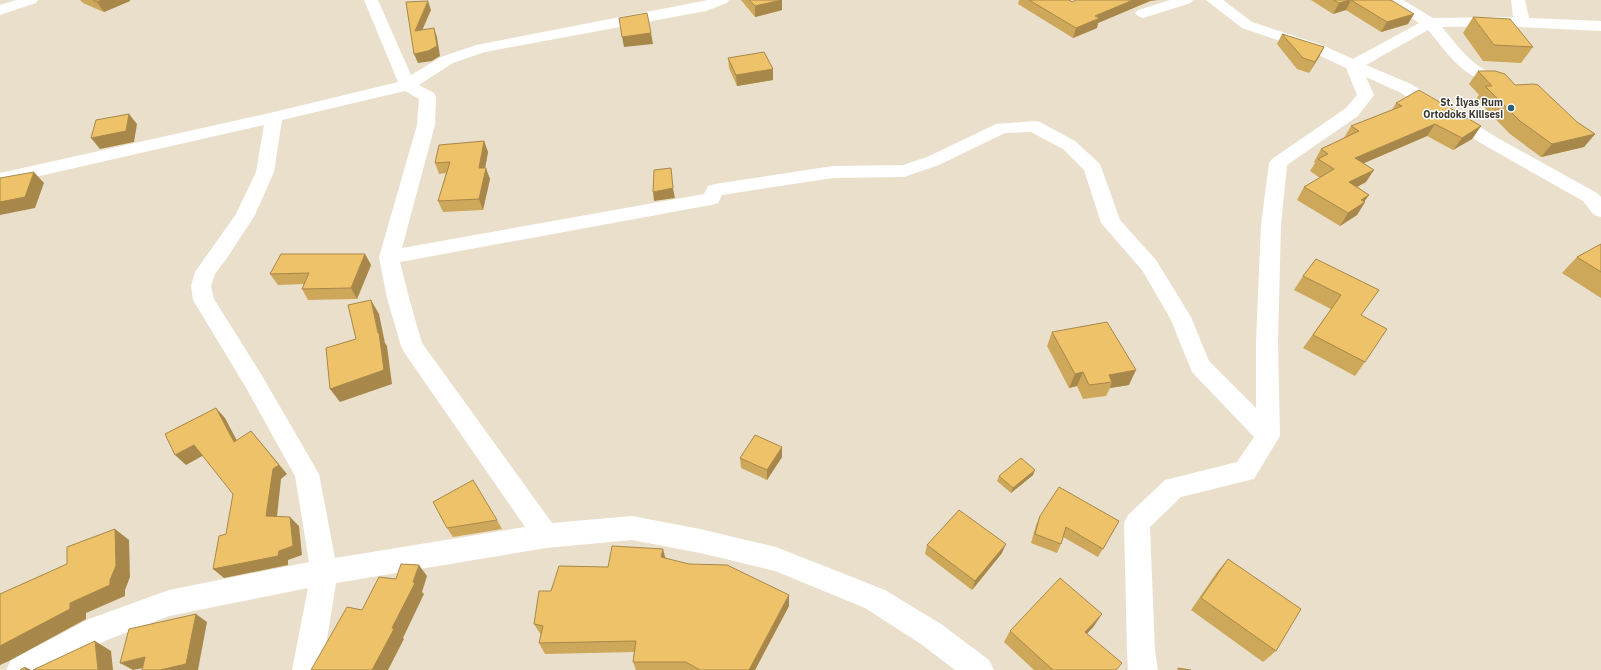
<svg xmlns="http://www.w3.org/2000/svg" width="1601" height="670" font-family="'IBM Plex Sans',sans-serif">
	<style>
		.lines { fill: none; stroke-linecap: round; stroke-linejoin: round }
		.minor { fill: #fff; fill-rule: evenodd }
		.wall { fill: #cda75a }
		.shaded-wall { fill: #a7884a }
		.building { fill: #eec269; stroke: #a7884a }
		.poi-dot { fill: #295f7a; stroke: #fff; stroke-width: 1.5 }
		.labels { text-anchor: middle; stroke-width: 3; stroke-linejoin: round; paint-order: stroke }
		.far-poi-label { font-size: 10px; font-weight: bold; fill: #3c372f; stroke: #fff; text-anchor: end }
	</style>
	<rect width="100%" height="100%" fill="#eadfcb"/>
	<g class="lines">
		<path class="minor" d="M 16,0 L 38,0 L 36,3 L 0,15 L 0,5 Z
			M 364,0 L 378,0 L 411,75 L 441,57 L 476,45 L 708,0 L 729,0 L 727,3 L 706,11 L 485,52 L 453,63 L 419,85 L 434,93 L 436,97 L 435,125 L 402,248 L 704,194 L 708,186 L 715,184 L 833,166 L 903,165 L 927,157 L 996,124 L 1034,121 L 1040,122 L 1075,141 L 1100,164 L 1120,220 L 1156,260 L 1191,317 L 1209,361 L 1256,408 L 1256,342 L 1261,225 L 1269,163 L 1272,159 L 1346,108 L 1357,95 L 1346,68 L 1310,51 L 1242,28 L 1206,0 L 1223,0 L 1252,22 L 1322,45 L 1353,59 L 1419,23 L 1388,3 L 1386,0 L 1403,0 L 1433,18 L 1513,17 L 1511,0 L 1525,0 L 1529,18 L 1601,21 L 1601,31 L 1500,26 L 1442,27 C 1457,45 1470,64 1492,74 C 1499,77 1510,77 1514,84 L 1512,88 C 1504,89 1498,87 1491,84 C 1459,73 1449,55 1428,30 L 1366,65 L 1411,84 L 1496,137 L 1597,193 L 1601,197 L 1601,217 L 1594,215 L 1583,201 L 1484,145 L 1399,92 L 1366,77 L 1374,95 L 1358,116 L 1287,165 L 1281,225 L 1278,342 L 1280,436 L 1254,479 L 1181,497 L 1150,527 L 1155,651 L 1158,670 L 1128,670 L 1127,651 L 1124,523 L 1128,515 L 1165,480 L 1237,462 L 1254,437 L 1192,372 L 1170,318 L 1142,270 L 1101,223 L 1084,170 L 1063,149 L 1031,132 L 1005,133 L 939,165 L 904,177 L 833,178 L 722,195 L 718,203 L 711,205 L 400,262 L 409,298 L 422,343 L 552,523 L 632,516 L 700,529 L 776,547 L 885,590 L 941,624 L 989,660 L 994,670 L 955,670 L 921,644 L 865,608 L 775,571 L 700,553 L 632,540 L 546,548 L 336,583 L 322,670 L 292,670 L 308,588 L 169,616 L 107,640 L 51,670 L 6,670 L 11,660 L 89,619 L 169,590 L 309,562 L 295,476 L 245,386 L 193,300 L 191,286 L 195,272 L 236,214 L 256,172 L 264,125 L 0,185 L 0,173 L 274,112 L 398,82 ZM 405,91 L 419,99 L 417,125 L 379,257 L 387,298 L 401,346 L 404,352 L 525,527 L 335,558 L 319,474 L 261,374 L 214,299 L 211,286 L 215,274 L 227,258 L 255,215 L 274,172 L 282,120 Z
			M 1170,0 L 1193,0 L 1191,3 L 1143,18 L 1138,16 L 1135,13 L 1138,10 Z"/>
	</g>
	<path class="wall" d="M 80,0 L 130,0 L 130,1 L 104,12 L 83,3 Z
		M 741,0 L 782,0 L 782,10 L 755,17 Z
		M 1019,0 L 1069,0 L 1072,2 L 1150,1 L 1098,23 L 1097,28 L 1073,38 L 1018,4 Z
		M 1311,0 L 1391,0 L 1408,24 L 1381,32 L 1346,10 L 1333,14 Z
		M 1473,17 L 1533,47 L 1521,63 L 1483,61 L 1463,33 Z
		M 1282,34 L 1324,47 L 1319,57 L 1309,73 L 1297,69 L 1277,44 Z
		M 728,58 L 773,69 L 773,80 L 737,86 L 729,68 Z
		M 1478,71 L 1515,85 L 1577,122 L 1595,134 L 1584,147 L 1541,157 L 1510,134 L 1476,99 L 1479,95 L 1469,84 Z
		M 1396,103 L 1481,126 L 1472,139 L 1453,150 L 1427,136 L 1364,163 L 1366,182 L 1357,187 L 1369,195 L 1364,202 L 1365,202 L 1357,215 L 1340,226 L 1297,200 L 1304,187 L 1320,178 L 1310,171 L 1315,163 L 1314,162 L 1321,149 L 1344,138 L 1351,126 L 1392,110 Z
		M 484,141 L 488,152 L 485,168 L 490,179 L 483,210 L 443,212 L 438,201 L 446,173 L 439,174 L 435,163 Z
		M 1601,244 L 1601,298 L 1562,273 L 1577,257 Z
		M 365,254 L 371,265 L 357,299 L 308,300 L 302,289 L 304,284 L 278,285 L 270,274 Z
		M 1316,259 L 1361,315 L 1365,362 L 1355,376 L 1303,348 L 1331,309 L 1294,290 L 1303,276 Z
		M 1052,332 L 1129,385 L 1110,388 L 1106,396 L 1083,399 L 1077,386 L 1069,388 L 1047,346 Z
		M 782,457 L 767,480 L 741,468 L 740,458 Z
		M 1033,475 L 1011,493 L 997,481 L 999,476 Z
		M 1040,516 L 1119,521 L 1098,557 L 1063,537 L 1061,544 L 1057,553 L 1031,543 L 1036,525 Z
		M 497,520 L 502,529 L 453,537 L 447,528 Z
		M 927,545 L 1002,553 L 972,590 L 925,554 Z
		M 666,558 L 789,606 L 755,670 L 636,670 L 633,662 L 634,652 L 545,654 L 539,643 L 541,635 L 534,624 L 551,591 L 608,567 Z
		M 1228,559 L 1276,651 L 1263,662 L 1191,610 L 1217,572 Z
		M 1094,626 L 1087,633 L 1116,670 L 1034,670 L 1004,642 L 1010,631 Z"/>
	<path class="shaded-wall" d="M 102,0 L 130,0 L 130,1 L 104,12 L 97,2 Z
		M 782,0 L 782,10 L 755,17 L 755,6 Z
		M 1133,0 L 1158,0 L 1150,1 L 1098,23 L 1097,28 L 1073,38 L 1076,28 L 1095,16 Z
		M 1351,0 L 1346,10 L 1333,14 L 1339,3 Z
		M 428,1 L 431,10 L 418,40 L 415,31 Z
		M 1414,14 L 1408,24 L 1381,32 L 1387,22 Z
		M 434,28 L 437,37 L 440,56 L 432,61 L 418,63 L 414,54 Z
		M 651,33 L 653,44 L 624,47 L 622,37 Z
		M 1324,47 L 1319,57 L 1309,73 L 1315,62 Z
		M 773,69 L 773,80 L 737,86 L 736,75 Z
		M 129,114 L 137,124 L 134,142 L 100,149 L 91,138 Z
		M 1435,124 L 1427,136 L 1348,170 L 1355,158 Z
		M 1481,126 L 1472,139 L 1453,150 L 1462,138 Z
		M 1595,134 L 1584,147 L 1541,157 L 1552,144 Z
		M 484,141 L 488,152 L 483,179 L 479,168 Z
		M 486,168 L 490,179 L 483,210 L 479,199 Z
		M 1374,170 L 1366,182 L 1342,195 L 1349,182 Z
		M 34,172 L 44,183 L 35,208 L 0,215 L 0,202 Z
		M 673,188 L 675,198 L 654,201 L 653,192 Z
		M 1369,195 L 1363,203 L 1365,202 L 1357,215 L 1340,226 L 1348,213 L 1361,200 Z
		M 365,254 L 371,265 L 357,299 L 351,288 Z
		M 371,300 L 379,314 L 385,343 L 387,346 L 392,384 L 340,402 L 330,389 L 378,333 Z
		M 1136,370 L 1129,385 L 1110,388 L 1112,382 L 1109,375 Z
		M 1083,372 L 1077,386 L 1069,388 L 1075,374 Z
		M 216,408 L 225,418 L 243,452 L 234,442 Z
		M 251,431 L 287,474 L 281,479 L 276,526 L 266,516 Z
		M 194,445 L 204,455 L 186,465 L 175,455 Z
		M 782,447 L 782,457 L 767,480 L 767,470 Z
		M 1035,470 L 1033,475 L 1011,493 L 1013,488 Z
		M 290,517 L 299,526 L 302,555 L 288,560 L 288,565 L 224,578 L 213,569 L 279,551 Z
		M 115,529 L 129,540 L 130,577 L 125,590 L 125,596 L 86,613 L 86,619 L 9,661 L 0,665 L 0,646 L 70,603 L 110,580 Z
		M 1006,544 L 1002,553 L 972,590 L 975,581 Z
		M 663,549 L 666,560 L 661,557 Z
		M 419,565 L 427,576 L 422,592 L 424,594 L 403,638 L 404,639 L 388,670 L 372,670 L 392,628 L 413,582 Z
		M 789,595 L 789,606 L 755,670 L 749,670 Z
		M 196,614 L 207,622 L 198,670 L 160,670 Z
		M 1102,614 L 1094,626 L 1078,644 L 1085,632 Z
		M 95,641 L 111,651 L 113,670 L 98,670 Z
		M 145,657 L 158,665 L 133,670 L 120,663 Z
		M 25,667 L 31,670 L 26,670 Z"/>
	<path class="building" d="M 93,0 L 102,0 L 97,2 Z
		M 749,0 L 782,0 L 755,6 Z
		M 1029,0 L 1069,0 L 1072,2 L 1076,0 L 1133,0 L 1095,16 L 1100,18 L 1076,28 Z
		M 1333,0 L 1350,0 L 1339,3 Z
		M 1351,0 L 1391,0 L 1414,14 L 1387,22 Z
		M 428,1 L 415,31 L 434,28 L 437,46 L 428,51 L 414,54 L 406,2 Z
		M 647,13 L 651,33 L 622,37 L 619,18 Z
		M 1473,17 L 1510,19 L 1533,47 L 1494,45 Z
		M 1282,34 L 1324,47 L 1315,62 L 1303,58 Z
		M 764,52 L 773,69 L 736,75 L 728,58 Z
		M 1478,71 L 1495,71 L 1505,74 L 1515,85 L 1534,84 L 1538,85 L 1577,122 L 1595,134 L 1552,144 L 1520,121 L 1485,86 L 1492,86 Z
		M 1419,90 L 1481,126 L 1462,138 L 1435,124 L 1355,158 L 1374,170 L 1349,182 L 1369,195 L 1361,200 L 1365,202 L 1348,213 L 1304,187 L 1334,169 L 1318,159 L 1328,154 L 1321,149 L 1359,131 L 1351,126 L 1402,106 L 1396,103 Z
		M 129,114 L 126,131 L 91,138 L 96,120 Z
		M 484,141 L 479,168 L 486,168 L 479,199 L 438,201 L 450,162 L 435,163 L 439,145 Z
		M 671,168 L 673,188 L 653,192 L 654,170 Z
		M 34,172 L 25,197 L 0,202 L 0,178 Z
		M 1601,244 L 1601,272 L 1577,257 Z
		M 281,254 L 365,254 L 351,288 L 302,289 L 309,273 L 270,274 Z
		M 1316,259 L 1379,290 L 1361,315 L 1387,329 L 1365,362 L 1313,335 L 1341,295 L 1303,276 Z
		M 371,300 L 378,333 L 379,333 L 384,370 L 330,389 L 326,348 L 356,339 L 348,305 Z
		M 1107,322 L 1136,370 L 1109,375 L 1112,382 L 1089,385 L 1083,372 L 1075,374 L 1052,332 Z
		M 216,408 L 234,442 L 251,431 L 279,465 L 273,469 L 266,516 L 290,517 L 293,546 L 279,551 L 278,556 L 213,569 L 219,536 L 226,534 L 233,494 L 194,445 L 175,455 L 165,434 Z
		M 755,435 L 782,447 L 767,470 L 740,458 Z
		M 1021,458 L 1035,470 L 1013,488 L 999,476 Z
		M 473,480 L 497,520 L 447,528 L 433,502 Z
		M 1059,487 L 1119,521 L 1103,549 L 1066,527 L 1061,544 L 1035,534 L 1040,516 Z
		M 959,510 L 1006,544 L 975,581 L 927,545 Z
		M 115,529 L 116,566 L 110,580 L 110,585 L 70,603 L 70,609 L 0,646 L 0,594 L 67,564 L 67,547 Z
		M 612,546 L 663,549 L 661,557 L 689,564 L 727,565 L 789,595 L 749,670 L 700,670 L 686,662 L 633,662 L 636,641 L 539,643 L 543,626 L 534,624 L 539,591 L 551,591 L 559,566 L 608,567 Z
		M 1228,559 L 1301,609 L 1276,651 L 1201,598 Z
		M 401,564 L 419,565 L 413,582 L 415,583 L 392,628 L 394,629 L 372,670 L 311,670 L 347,607 L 362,610 L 379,577 L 396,579 Z
		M 1060,578 L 1102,614 L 1085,632 L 1122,663 L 1116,670 L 1053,670 L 1010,631 Z
		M 196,614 L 186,664 L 160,670 L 142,670 L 145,657 L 120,663 L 129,629 Z
		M 95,641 L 98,670 L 33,670 Z
		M 25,667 L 26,670 L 20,670 Z
		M 1178,668 L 1191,670 L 1178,670 Z"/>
	<circle class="poi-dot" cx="1511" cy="108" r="4"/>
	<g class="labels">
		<g class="far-poi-label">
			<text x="1503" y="106">St. İlyas Rum<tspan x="1503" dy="12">Ortodoks Kilisesi</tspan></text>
		</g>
	</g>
</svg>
